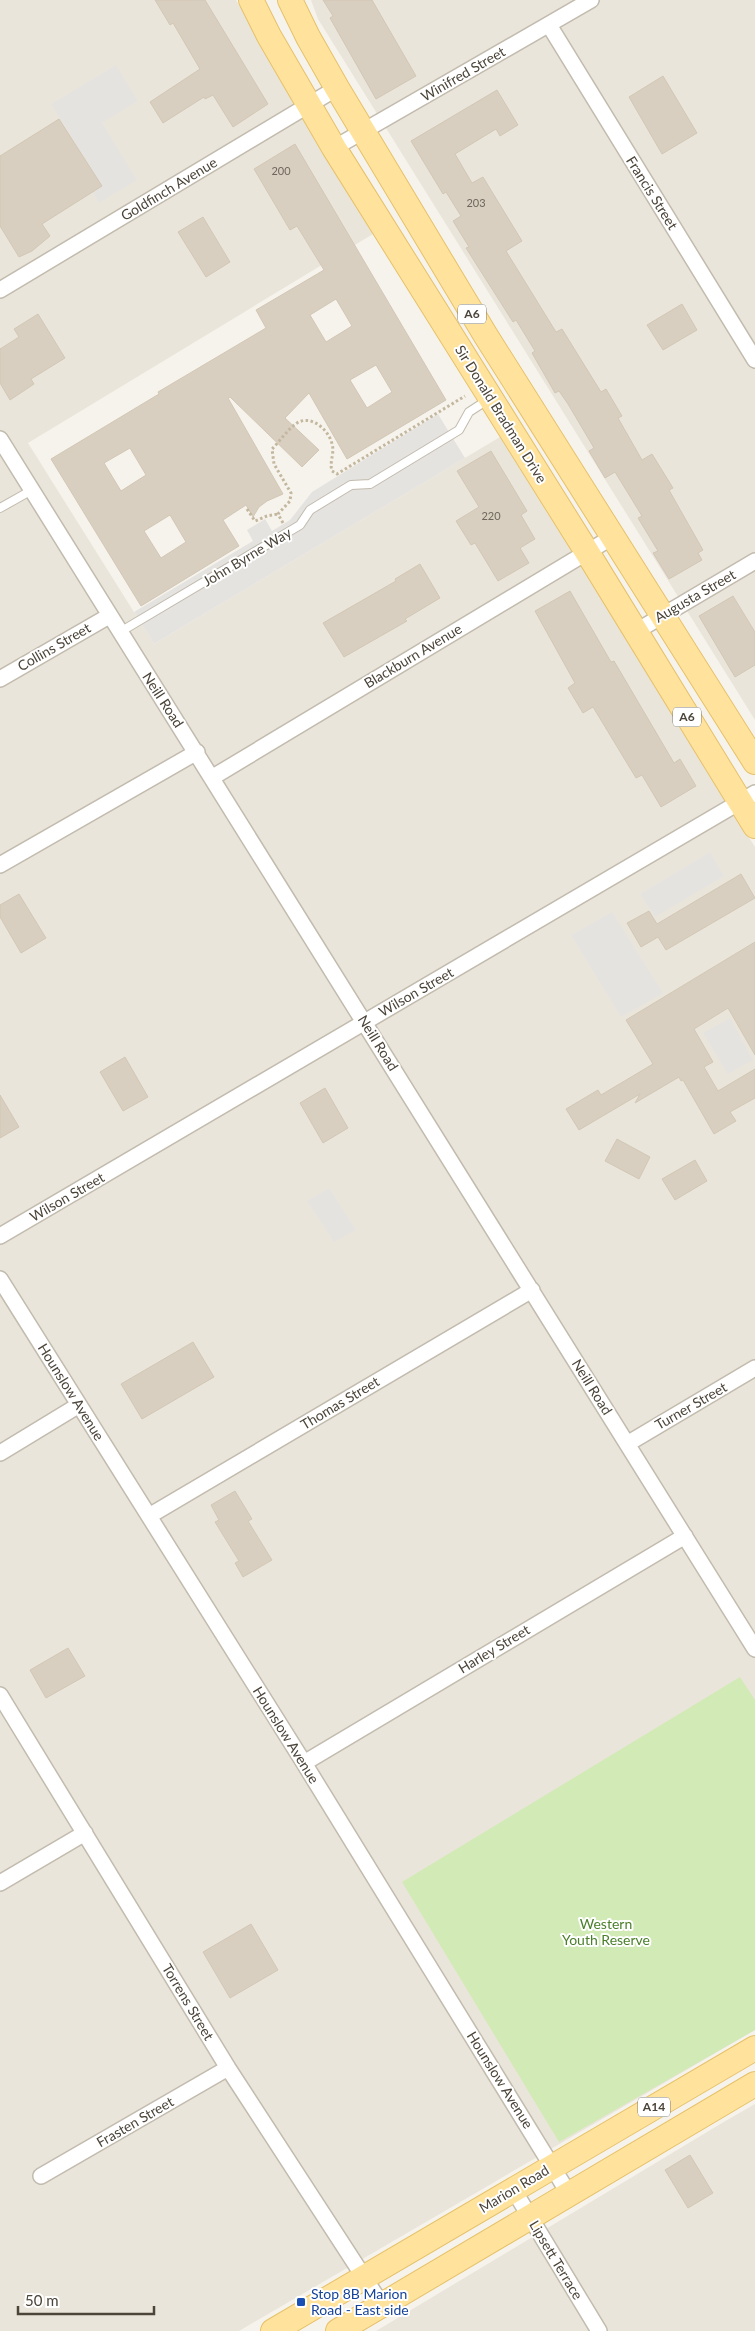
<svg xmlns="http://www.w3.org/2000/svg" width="755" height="2331" font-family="Lato,sans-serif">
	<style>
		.residential { fill: #eae5da }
		.green { fill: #d2eab5 }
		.parking { fill: #e5e3e0 }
		.building { fill: #d8cfc1; stroke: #d3c7b4; fill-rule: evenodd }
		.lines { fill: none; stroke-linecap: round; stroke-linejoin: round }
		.service-casing { stroke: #c2bbae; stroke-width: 10 }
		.minor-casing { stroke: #c2bbae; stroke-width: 18 }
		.primary-casing { stroke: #e6c16a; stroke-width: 26 }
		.path { stroke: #c4b79f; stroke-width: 3; stroke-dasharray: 2.5 2.5; stroke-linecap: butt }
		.service { stroke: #fff; stroke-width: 8 }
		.minor { stroke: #fff; stroke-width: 15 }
		.primary { stroke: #ffe39c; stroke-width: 24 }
		.transit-dot { fill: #1a4fb4; stroke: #fff; stroke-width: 2 }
		.labels { text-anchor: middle; stroke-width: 4; stroke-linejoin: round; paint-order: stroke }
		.number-label { font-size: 11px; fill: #6e675b }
		.shield { fill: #fff; stroke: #817c74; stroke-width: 1 }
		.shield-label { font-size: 12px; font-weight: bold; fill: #4b4439 }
		.street-label { font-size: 14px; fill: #4b4439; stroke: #fff }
		.park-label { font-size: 14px; fill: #4a7f2a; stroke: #fff }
		.transit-label { font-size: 14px; fill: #164399; stroke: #fff; text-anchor: start }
	</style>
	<rect width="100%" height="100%" fill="#f6f3ec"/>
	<path class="residential" d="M 0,0 L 236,0 L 373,234 L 28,443 L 154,644 L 500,437 L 755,847 L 755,2030 L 239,2331 L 0,2331 Z
		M 311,0 L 755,0 L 755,720 L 318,19 Z
		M 755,2104 L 755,2331 L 376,2331 L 722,2123 Z"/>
	<path class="green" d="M 740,1677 L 755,1700 L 755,2030 L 559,2142 L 402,1882 Z"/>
	<path class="parking" d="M 116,65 L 138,101 L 102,123 L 137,180 L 99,203 L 93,192 L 102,186 L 51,104 Z
		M 438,414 L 465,458 L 154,644 L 134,612 L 253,541 L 247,530 L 265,519 L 272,531 L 290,520 L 312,492 Z
		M 710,852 L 724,876 L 655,917 L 640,894 Z
		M 612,912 L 663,993 L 621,1017 L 571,935 Z
		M 730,1018 L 753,1060 L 728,1074 L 703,1033 Z
		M 329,1188 L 356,1230 L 334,1242 L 307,1201 Z"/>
	<path class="building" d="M 155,0 L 205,0 L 268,104 L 233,127 L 213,95 L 205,99 L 204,97 L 163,123 L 150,102 L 200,69 L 173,23 L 170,25 Z
		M 323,0 L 372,0 L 416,76 L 376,99 L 330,18 L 333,16 Z
		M 663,76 L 697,133 L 662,154 L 629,97 Z
		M 497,90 L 518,125 L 500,136 L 496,129 L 455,154 L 472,183 L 483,177 L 522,241 L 506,251 L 556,332 L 562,329 L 601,392 L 606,389 L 622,416 L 618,418 L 642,460 L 652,454 L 673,488 L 669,490 L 703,550 L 698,553 L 702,560 L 669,579 L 653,553 L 658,551 L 638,518 L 642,516 L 615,472 L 605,478 L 589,451 L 594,448 L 568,404 L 559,391 L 555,393 L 532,353 L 535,351 L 516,320 L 513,322 L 466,248 L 469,247 L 453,221 L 461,216 L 446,192 L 443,194 L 411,141 Z
		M 59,119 L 102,186 L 42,224 L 50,236 L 32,251 L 19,257 L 0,226 L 0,156 Z
		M 295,144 L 446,400 L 347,459 L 309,393 L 285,418 L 319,450 L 302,467 L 230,397 L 228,398 L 283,494 L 267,501 L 259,507 L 253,517 L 246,505 L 223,520 L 239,546 L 141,606 L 51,459 L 159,394 L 158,392 L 266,328 L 256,310 L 324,270 L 297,226 L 290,230 L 254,169 ZM 336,299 L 352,326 L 326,342 L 310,315 ZM 376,365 L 392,392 L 367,408 L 350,380 ZM 130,448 L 146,475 L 121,491 L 104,463 ZM 170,515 L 186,542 L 161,558 L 144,531 Z
		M 203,217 L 230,262 L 206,277 L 178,232 Z
		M 682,304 L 697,330 L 663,350 L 647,325 Z
		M 38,314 L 65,358 L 31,379 L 34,384 L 10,400 L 0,383 L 0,349 L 19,337 L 14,329 Z
		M 491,451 L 527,511 L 521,515 L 535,539 L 520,548 L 529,563 L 498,581 L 475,543 L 471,545 L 456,521 L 479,507 L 457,471 Z
		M 420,564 L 440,598 L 405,619 L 407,621 L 344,657 L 323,623 L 396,581 L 395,579 Z
		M 570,591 L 611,662 L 614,661 L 674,763 L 680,759 L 696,786 L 661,807 L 642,775 L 636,778 L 593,707 L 583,713 L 568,688 L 575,683 L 535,611 Z
		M 733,596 L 755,632 L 755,665 L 735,677 L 699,616 Z
		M 741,874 L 755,898 L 666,950 L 658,937 L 641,947 L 627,923 L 649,911 L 657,924 Z
		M 19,894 L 46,938 L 21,953 L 0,917 L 0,905 Z
		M 755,942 L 755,1055 L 728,1008 L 694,1029 L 713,1062 L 704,1067 L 718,1091 L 755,1069 L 755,1098 L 730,1112 L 736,1121 L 714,1134 L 683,1080 L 681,1081 L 679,1077 L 635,1103 L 640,1094 L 579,1130 L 566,1109 L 598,1090 L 601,1095 L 653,1064 L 626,1020 Z
		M 125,1057 L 148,1097 L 123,1111 L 100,1072 Z
		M 325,1088 L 348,1128 L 323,1143 L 300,1103 Z
		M 0,1095 L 19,1127 L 0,1138 Z
		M 617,1139 L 650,1157 L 639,1179 L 605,1161 Z
		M 695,1160 L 707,1181 L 675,1200 L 662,1179 Z
		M 193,1342 L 214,1377 L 142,1419 L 121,1384 Z
		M 235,1491 L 252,1519 L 248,1521 L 272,1560 L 243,1577 L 235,1563 L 239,1561 L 215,1522 L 219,1520 L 211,1505 Z
		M 68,1648 L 85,1676 L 46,1698 L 30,1670 Z
		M 251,1924 L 278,1970 L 230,1998 L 203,1952 Z
		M 690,2155 L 713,2193 L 688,2208 L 665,2170 Z"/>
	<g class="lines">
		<defs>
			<path id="service" d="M 0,508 L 32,490
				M 120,632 L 300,525 L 310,510 L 351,485 L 370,484 L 459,430 L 469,412 L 489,399"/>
			<path id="minor" d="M 549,25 L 755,360
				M 334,148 L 591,0
				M 0,290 L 337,88
				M 0,439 L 755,1649
				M 635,632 L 755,561
				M 0,679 L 109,616
				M 213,777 L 614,536
				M 0,865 L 197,752
				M 0,1236 L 755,793
				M 0,1279 L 304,1763 L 569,2194
				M 627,1444 L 755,1368
				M 0,1453 L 79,1405
				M 149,1516 L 532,1290
				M 0,1695 L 228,2068 L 382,2305
				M 304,1763 L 685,1536
				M 0,1883 L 85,1833
				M 41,2176 L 228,2068
				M 513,2189 L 599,2331"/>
			<path id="primary" d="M 251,0 L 269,36 L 334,148 L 587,552 L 755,826
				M 290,0 L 308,37 L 337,88 L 486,336 L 755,762
				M 273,2331 L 755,2048
				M 338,2331 L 755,2084"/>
		</defs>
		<use href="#service" class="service-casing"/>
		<use href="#minor" class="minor-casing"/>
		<use href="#primary" class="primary-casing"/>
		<path class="path" d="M 247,509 L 255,521 L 267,516 L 278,514
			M 283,523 L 278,514 L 290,501 L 291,493 L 274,464 L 272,449 C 280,441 288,429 297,423 C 311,414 329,430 332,444 C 335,453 329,462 332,471 L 337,474 L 465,396"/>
		<use href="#service" class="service"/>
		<use href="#minor" class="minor"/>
		<use href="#primary" class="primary"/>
	</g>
	<rect class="transit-dot" x="296" y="2297" width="10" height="10" rx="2.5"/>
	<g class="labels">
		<g class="number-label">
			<text x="281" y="175">200</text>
			<text x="476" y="207">203</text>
			<text x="491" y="520">220</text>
		</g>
		<g class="shield">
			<rect x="458" y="304.5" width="28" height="19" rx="4"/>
			<rect x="673" y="707.5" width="28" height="19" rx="4"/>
			<rect x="638" y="2097.5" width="32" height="19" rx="4"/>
		</g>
		<g class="shield-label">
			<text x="472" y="318">A6</text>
			<text x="687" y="721">A6</text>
			<text x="654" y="2111">A14</text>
		</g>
		<g class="street-label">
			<text transform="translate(463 74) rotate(-30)" y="5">Winifred Street</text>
			<text transform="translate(169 189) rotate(-31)" y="5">Goldfinch Avenue</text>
			<text transform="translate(652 193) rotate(58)" y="5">Francis Street</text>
			<text transform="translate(501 414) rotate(58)" y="5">Sir Donald Bradman Drive</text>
			<text transform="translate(247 557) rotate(-31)" y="5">John Byrne Way</text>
			<text transform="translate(695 596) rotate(-30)" y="5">Augusta Street</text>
			<text transform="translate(54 647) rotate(-30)" y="5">Collins Street</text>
			<text transform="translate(413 656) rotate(-31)" y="5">Blackburn Avenue</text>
			<text transform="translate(163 700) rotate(57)" y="5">Neill Road</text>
			<text transform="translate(416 992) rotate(-30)" y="5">Wilson Street</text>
			<text transform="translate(378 1043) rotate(58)" y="5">Neill Road</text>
			<text transform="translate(67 1197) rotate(-30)" y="5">Wilson Street</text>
			<text transform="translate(592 1387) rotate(58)" y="5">Neill Road</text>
			<text transform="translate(71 1392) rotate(58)" y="5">Hounslow Avenue</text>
			<text transform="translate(340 1403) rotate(-31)" y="5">Thomas Street</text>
			<text transform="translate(691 1406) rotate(-30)" y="5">Turner Street</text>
			<text transform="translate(494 1649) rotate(-31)" y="5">Harley Street</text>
			<text transform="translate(286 1735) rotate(58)" y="5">Hounslow Avenue</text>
			<text transform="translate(188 2002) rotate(59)" y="5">Torrens Street</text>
			<text transform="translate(500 2080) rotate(58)" y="5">Hounslow Avenue</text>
			<text transform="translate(135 2122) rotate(-30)" y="5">Frasten Street</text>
			<text transform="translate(514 2189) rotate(-31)" y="5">Marion Road</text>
			<text transform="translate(556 2260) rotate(59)" y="5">Lipsett Terrace</text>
		</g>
		<g class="park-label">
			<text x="606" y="1929">Western<tspan x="606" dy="16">Youth Reserve</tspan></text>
		</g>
		<g class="transit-label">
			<text x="311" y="2299">Stop 8B Marion<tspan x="311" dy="16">Road - East side</tspan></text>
		</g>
	</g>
	<path d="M18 2306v8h136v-8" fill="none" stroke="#4b4439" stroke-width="2.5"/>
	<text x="25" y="2306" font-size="15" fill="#4b4439" stroke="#ffffff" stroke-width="4" paint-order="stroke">50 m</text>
</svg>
